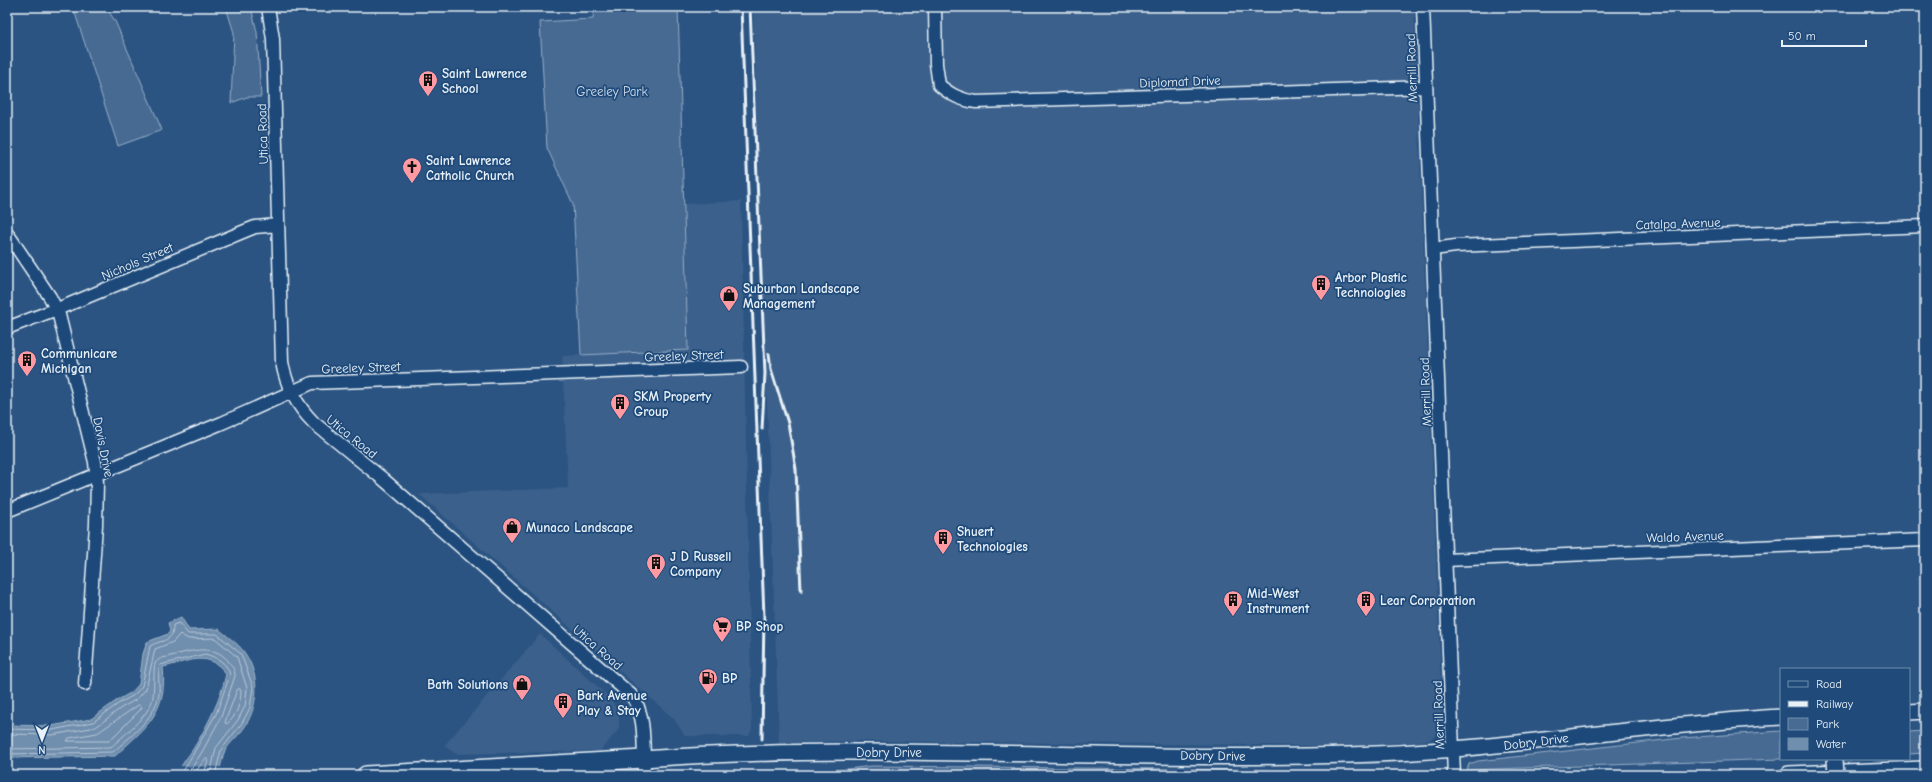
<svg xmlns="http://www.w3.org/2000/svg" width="1932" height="782" font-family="'Comic Neue',sans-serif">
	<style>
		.built { fill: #3a608b }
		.green { fill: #476b93; stroke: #98aec6 }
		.water { fill: #708ead; stroke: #a0b6cb }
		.pier { fill: #2b5482 }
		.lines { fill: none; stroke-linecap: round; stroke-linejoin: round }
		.shore { stroke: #b8c9da; stroke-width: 1 }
		.minor-casing { stroke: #e8f1f8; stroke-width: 15 }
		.major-casing { stroke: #e8f1f8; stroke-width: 18 }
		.highway-casing { stroke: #e8f1f8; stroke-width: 20 }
		.minor { stroke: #1f4a7a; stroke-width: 12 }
		.major { stroke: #1f4a7a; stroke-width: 15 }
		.highway { stroke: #1f4a7a; stroke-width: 17 }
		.rail { stroke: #e8f1f8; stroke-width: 3 }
		.major-bridge-casing { stroke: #e8f1f8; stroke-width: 18; stroke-linecap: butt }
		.major-bridge { stroke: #1f4a7a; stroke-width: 15 }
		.labels { text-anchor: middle; stroke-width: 3.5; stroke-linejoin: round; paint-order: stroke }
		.street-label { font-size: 13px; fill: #e8f1f8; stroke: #1f4a7a }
		.poi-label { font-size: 13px; font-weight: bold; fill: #e8f1f8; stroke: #1f4a7a; text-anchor: start }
		.park-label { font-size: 13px; fill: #d0dde9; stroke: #1f4a7a }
	</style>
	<rect width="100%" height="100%" fill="#2b5482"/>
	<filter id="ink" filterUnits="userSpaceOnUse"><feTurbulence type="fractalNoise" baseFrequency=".025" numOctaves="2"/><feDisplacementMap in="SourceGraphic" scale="8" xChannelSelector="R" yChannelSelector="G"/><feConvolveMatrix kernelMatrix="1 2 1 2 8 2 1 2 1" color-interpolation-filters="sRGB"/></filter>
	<g filter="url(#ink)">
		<path class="built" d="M 753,7 L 1414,7 L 1442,708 L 1441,723 L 1439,731 L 1435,736 L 1428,740 L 1416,742 L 1348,746 L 859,741 L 779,743 Z
			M 741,201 L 752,729 L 749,736 L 685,736 L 674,719 L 419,494 L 568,488 L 562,356 L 688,350 L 684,204 Z
			M 540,634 L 610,698 L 619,712 L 619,729 L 600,751 L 456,754 L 444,746 Z"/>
		<path class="green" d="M 73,7 L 106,7 L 115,21 L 162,130 L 118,146 Z
			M 226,7 L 251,7 L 257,32 L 261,97 L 247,97 L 231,103 L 234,33 Z
			M 594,7 L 678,7 L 688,350 L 581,355 L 573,204 L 547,148 L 540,22 L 593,19 Z
			M 1781,731 L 1781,759 L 1467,770 L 1469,764 L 1478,761 L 1682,738 Z
			M 1925,731 L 1925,753 L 1909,754 L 1909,732 Z
			M 872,766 L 1271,770 L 1271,775 L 767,774 L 815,773 Z"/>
		<path class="water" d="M 181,617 L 189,630 L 219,629 C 226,636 238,643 244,652 C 260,674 259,703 246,725 C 240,735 230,742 225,751 C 222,756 221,768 218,775 L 177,775 C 181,764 189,756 195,746 C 208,724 221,699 226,674 C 209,649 188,662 163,667 C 168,713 145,728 115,756 L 7,758 L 7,725 L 51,726 L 91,719 L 116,701 L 132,692 L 139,684 L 143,654 L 147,642 L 168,634 L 170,631 L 168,623 Z"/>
		<path class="pier" d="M 178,766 L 223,767 L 221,775 L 175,775 Z"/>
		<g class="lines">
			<path class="shore" d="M 240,689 L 241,691 C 241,702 236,719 226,724 L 225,722 L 237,690 Z
				M 139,705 L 142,707 L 140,710 L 109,741 L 67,741 L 69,738 L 97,733 Z
				M 7,729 L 52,730 L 93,722 L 118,704 L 134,695 L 142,686 L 150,646 C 162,639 174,643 173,625 L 179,623 L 188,634 L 217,634 L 241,654 L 253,687 L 250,708 L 242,723 L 221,750 L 215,775
				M 7,734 L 52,735 L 96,727 L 121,708 L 137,699 L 146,689 L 155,649 L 173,642 L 180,634 L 188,639 L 215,638 L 237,657 L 247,688 L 245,706 L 238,720 L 216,748 L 210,775
				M 7,749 L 111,747 C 123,736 148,716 152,701 C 155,691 153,669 155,664 C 156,661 159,659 162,658 C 183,654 213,640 229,662 C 232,666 235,670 235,676 L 221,717 L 202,752 L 187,775
				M 7,754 L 113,752 C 130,737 154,719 159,695 C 160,686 157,673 160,665 L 205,654 C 216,657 228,663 230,675 L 216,714 L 181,775
				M 193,775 L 206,758 L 208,760 L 204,775"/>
			<defs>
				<path id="minor" d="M 268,7 L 273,39 L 282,362 C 286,386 297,406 314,423 L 383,479 L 631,695 C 647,713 643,751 644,775
					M 935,7 L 936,64 L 939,85 C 951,95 961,100 976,102 L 1426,87
					M 1423,7 L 1454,775
					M 7,233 L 50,297 L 59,315 L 95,462 L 97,483 L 96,525 L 85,684
					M 1433,249 L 1456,246 L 1925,226
					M 7,328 L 70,304 L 245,231 L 255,227 L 278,225
					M 7,511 L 222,423 L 312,383 L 741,367
					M 1445,560 L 1925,540"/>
				<path id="major" d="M 1909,712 L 1925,711
					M 643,759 C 878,742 1113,762 1348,755 C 1493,752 1636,725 1781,717"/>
				<path id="highway" d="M 366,775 L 643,759
					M 1789,775 L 1925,770"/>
			</defs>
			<use href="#minor" class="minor-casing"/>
			<use href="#major" class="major-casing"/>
			<use href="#highway" class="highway-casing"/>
			<use href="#minor" class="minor"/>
			<use href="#major" class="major"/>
			<use href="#highway" class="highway"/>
			<path class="rail" d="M 741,7 L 764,617 L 762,739
				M 750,7 L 765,373 L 762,429
				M 769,354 L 771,369 L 788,423 L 796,469 L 801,591"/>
			<defs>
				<path id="major-bridge" d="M 1835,759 L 1836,775"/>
			</defs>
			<use href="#major-bridge" class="major-bridge-casing"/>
			<use href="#major-bridge" class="major-bridge"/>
		</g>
	</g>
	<defs>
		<symbol id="building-pin" viewBox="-11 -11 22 30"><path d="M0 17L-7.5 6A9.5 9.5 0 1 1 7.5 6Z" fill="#ff9aa2" stroke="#1f4a7a"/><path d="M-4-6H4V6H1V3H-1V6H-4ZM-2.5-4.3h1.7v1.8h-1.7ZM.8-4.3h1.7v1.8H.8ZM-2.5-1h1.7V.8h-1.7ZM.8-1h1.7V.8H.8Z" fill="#111"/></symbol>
		<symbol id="church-pin" viewBox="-11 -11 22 30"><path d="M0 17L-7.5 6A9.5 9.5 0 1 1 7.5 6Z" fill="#ff9aa2" stroke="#1f4a7a"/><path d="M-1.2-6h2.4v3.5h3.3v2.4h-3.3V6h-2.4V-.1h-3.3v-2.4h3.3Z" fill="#111"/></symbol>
		<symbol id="shop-pin" viewBox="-11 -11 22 30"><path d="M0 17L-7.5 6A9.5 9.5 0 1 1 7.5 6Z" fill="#ff9aa2" stroke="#1f4a7a"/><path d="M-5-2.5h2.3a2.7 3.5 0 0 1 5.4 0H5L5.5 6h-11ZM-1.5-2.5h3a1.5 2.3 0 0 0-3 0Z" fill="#111"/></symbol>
		<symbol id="supermarket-pin" viewBox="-11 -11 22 30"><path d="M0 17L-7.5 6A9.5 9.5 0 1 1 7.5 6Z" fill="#ff9aa2" stroke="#1f4a7a"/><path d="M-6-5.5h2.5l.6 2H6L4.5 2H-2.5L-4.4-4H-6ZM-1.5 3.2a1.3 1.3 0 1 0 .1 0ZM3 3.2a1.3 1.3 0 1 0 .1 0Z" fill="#111"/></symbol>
		<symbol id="fuel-pin" viewBox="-11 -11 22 30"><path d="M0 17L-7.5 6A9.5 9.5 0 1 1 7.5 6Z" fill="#ff9aa2" stroke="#1f4a7a"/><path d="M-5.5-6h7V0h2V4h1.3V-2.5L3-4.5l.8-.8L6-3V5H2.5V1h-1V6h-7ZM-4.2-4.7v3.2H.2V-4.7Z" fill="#111"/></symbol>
	</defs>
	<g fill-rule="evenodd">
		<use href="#building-pin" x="417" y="69" width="22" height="30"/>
		<use href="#church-pin" x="401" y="156" width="22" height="30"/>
		<use href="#building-pin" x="1310" y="273" width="22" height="30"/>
		<use href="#shop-pin" x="718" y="284" width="22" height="30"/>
		<use href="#building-pin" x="16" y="349" width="22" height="30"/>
		<use href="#building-pin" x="609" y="392" width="22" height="30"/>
		<use href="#shop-pin" x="501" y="516" width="22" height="30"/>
		<use href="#building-pin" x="932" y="527" width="22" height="30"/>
		<use href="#building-pin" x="645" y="552" width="22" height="30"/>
		<use href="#building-pin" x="1222" y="589" width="22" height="30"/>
		<use href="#building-pin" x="1355" y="589" width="22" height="30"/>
		<use href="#supermarket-pin" x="711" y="615" width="22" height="30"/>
		<use href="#fuel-pin" x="697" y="667" width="22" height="30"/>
		<use href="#shop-pin" x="511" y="673" width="22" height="30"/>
		<use href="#building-pin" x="552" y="691" width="22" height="30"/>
	</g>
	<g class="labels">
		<g class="street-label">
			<text transform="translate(1411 68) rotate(-92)" y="5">Merrill Road</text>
			<text transform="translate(1180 81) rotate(-2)" y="5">Diplomat Drive</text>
			<text transform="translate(262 134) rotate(-92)" y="5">Utica Road</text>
			<text transform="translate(1678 223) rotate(-2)" y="5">Catalpa Avenue</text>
			<text transform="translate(137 261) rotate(-23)" y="5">Nichols Street</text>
			<text transform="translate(684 355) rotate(-2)" y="5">Greeley Street</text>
			<text transform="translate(361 367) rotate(-2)" y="5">Greeley Street</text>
			<text transform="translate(1425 392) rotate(-92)" y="5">Merrill Road</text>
			<text transform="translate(352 436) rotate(39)" y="5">Utica Road</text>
			<text transform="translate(104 447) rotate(79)" y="5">Davis Drive</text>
			<text transform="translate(1685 536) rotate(-2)" y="5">Waldo Avenue</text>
			<text transform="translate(598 647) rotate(41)" y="5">Utica Road</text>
			<text transform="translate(1438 715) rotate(-92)" y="5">Merrill Road</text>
			<text transform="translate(1536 741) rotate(-7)" y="5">Dobry Drive</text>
			<text x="889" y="757">Dobry Drive</text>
			<text transform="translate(1213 755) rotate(1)" y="5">Dobry Drive</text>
		</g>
		<g class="poi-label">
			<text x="442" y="78">Saint Lawrence<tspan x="442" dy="15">School</tspan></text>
			<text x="426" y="165">Saint Lawrence<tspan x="426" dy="15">Catholic Church</tspan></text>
			<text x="1335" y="282">Arbor Plastic<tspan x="1335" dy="15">Technologies</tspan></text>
			<text x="743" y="293">Suburban Landscape<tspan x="743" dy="15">Management</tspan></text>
			<text x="41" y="358">Communicare<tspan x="41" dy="15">Michigan</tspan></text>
			<text x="634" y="401">SKM Property<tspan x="634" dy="15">Group</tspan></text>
			<text x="526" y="532">Munaco Landscape</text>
			<text x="957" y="536">Shuert<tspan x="957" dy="15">Technologies</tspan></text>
			<text x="670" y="561">J D Russell<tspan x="670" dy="15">Company</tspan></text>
			<text x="1247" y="598">Mid-West<tspan x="1247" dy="15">Instrument</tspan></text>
			<text x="1380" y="605">Lear Corporation</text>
			<text x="736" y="631">BP Shop</text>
			<text x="722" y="683">BP</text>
			<text x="508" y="689" text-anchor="end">Bath Solutions</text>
			<text x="577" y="700">Bark Avenue<tspan x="577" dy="15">Play &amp; Stay</tspan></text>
		</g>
		<g class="park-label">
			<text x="612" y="96">Greeley Park</text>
		</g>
	</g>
	<rect width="1932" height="782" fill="none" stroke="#1f4a7a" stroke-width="24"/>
	<rect x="12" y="12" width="1908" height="758" fill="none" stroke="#e8f1f8" stroke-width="1.5" filter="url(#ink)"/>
	<rect x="1780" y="668" width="130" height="92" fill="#1f4a7a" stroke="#6f8dac"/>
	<rect x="1788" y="681" width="20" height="6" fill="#1f4a7a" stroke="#6f8dac"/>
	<text x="1816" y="688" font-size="12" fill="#e8f1f8">Road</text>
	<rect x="1788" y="701" width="20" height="6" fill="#e8f1f8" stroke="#6f8dac"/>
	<text x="1816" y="708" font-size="12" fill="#e8f1f8">Railway</text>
	<rect x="1788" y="718" width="20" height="12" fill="#476b93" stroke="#6f8dac"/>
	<text x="1816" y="728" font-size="12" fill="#e8f1f8">Park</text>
	<rect x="1788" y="738" width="20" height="12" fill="#708ead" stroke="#6f8dac"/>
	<text x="1816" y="748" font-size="12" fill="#e8f1f8">Water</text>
	<g transform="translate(42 740) rotate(180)" stroke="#1f4a7a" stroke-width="3" paint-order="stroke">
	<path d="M0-3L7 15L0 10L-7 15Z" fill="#e8f1f8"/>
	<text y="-6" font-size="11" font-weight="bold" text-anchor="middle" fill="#e8f1f8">N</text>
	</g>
	<path d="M1782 40v6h84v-6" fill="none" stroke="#e8f1f8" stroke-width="2"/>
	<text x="1788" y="40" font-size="12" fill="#e8f1f8" stroke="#1f4a7a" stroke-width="3" paint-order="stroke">50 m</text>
</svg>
